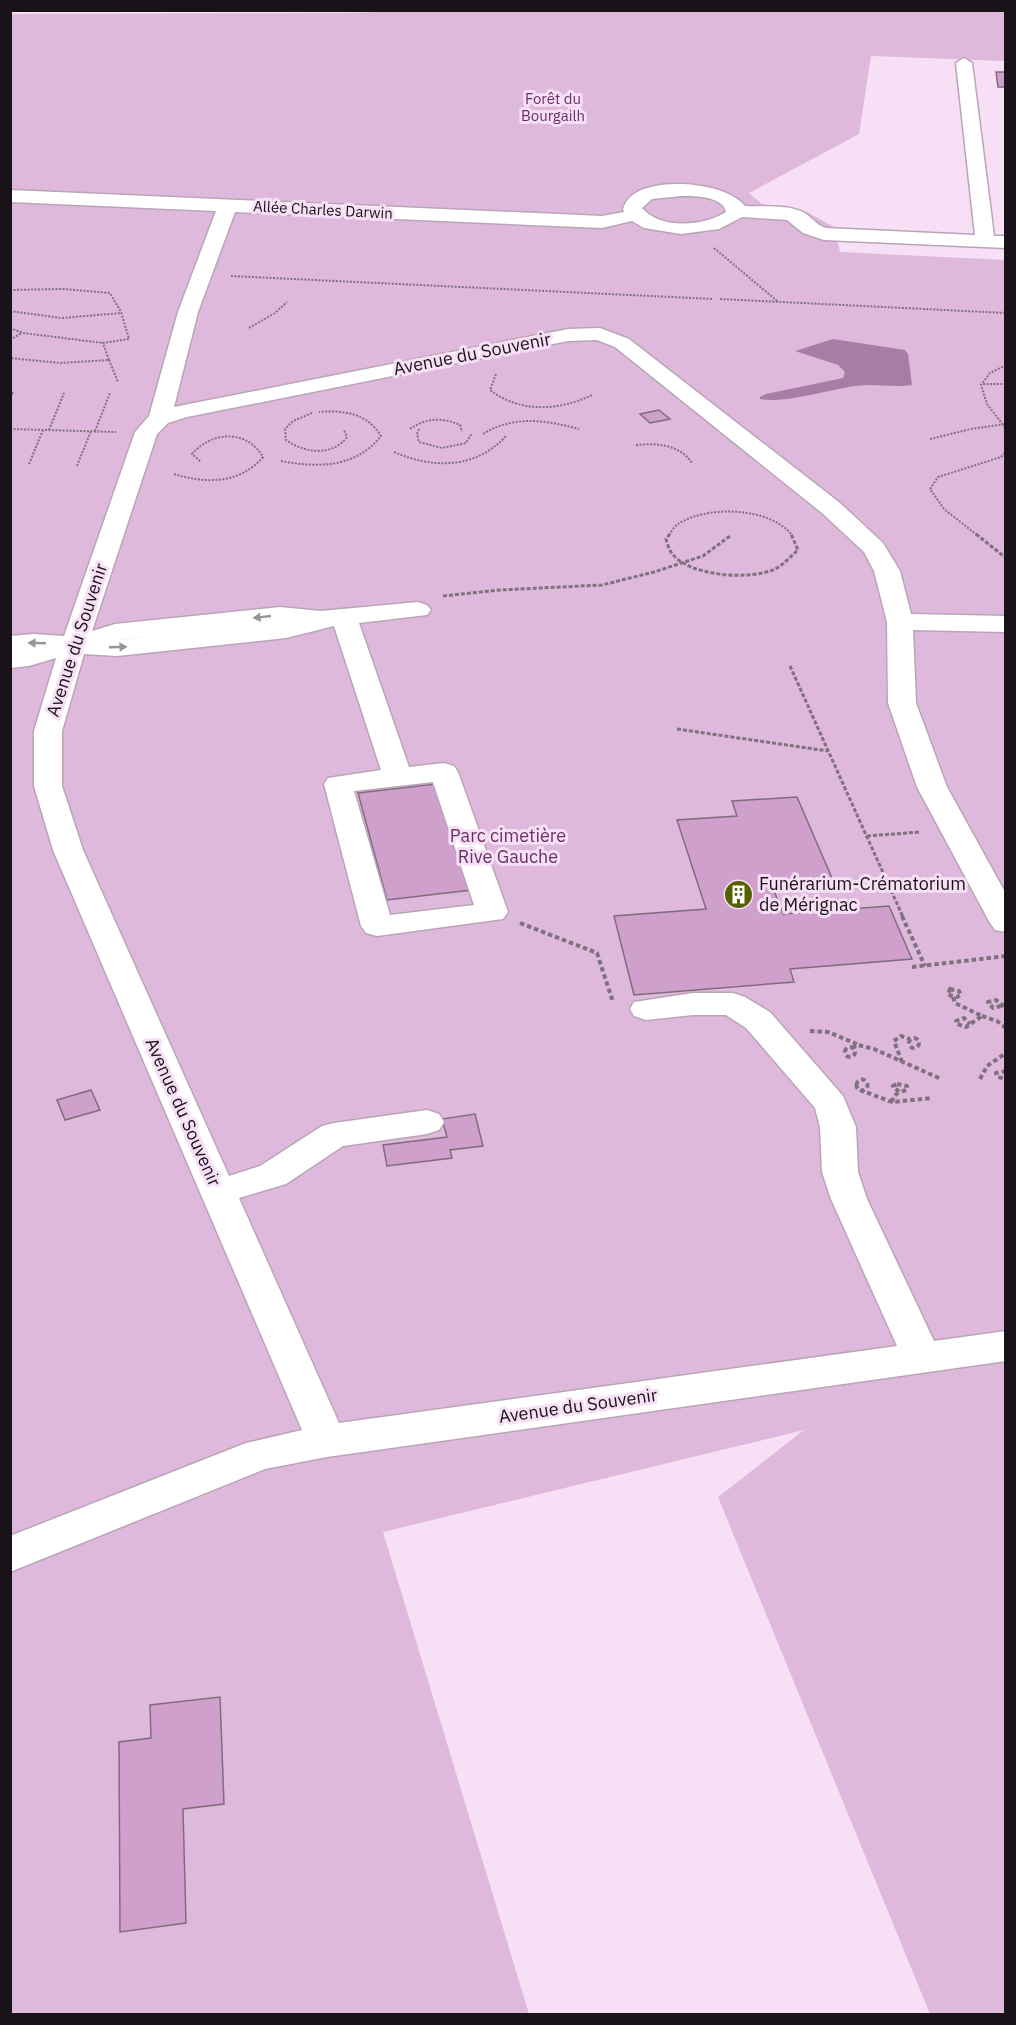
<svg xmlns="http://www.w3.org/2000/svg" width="1016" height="2025" font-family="'IBM Plex Sans',sans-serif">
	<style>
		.green { fill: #deb9db }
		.water { fill: #a97ca6 }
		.building { fill: #cfa0cb; stroke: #806c7e; stroke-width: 1.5 }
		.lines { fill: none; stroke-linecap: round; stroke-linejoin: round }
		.minor-casing { stroke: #baa5b8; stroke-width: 3 }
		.path-far2 { stroke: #80717e; stroke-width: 2; stroke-dasharray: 2 1.5; stroke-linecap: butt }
		.path-far1 { stroke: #80717e; stroke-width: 3; stroke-dasharray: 4 2; stroke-linecap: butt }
		.path { stroke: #80717e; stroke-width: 4; stroke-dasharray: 4.5 3; stroke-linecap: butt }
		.minor { fill: #fff; fill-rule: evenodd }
		.oneway { fill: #989497 }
		.labels { text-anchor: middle; stroke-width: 6; stroke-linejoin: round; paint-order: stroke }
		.far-park-label { font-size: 15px; fill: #693067; stroke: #f7e0f5 }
		.far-street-label { font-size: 15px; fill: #191218; stroke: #f7e0f5 }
		.street-label { font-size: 18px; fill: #191218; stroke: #f7e0f5 }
		.park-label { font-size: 18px; fill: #693067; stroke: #f7e0f5 }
		.poi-label { font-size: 18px; fill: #191218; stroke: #f7e0f5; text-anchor: start }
	</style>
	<rect width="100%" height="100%" fill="#f7e0f5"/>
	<path class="green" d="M 469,10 L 1005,11 L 1005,61 L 871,56 L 859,134 L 749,193 L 762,204 L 807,212 L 834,227 L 840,252 L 1005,260 L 1005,2014 L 930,2014 L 718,1497 L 804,1430 L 383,1532 L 529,2014 L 11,2014 L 10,14 L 338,13 Z"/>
	<path class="water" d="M 833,339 L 905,350 L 908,354 L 912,385 C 893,388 875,383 856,386 C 831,389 784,404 760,399 L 760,397 L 766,394 L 843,378 L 845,372 L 838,365 L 795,351 Z"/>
	<path class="building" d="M 996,72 L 1006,72 L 1006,87 L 998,87 Z
		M 659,410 L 670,419 L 650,423 L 640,414 Z
		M 436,784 L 471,890 L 387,900 L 358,793 Z
		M 797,797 L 832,878 L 771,883 L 783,914 L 889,906 L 912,959 L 790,969 L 794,982 L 634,995 L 614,916 L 706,909 L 677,820 L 737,816 L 732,801 Z
		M 91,1090 L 100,1110 L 65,1120 L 57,1100 Z
		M 475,1114 L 483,1146 L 450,1150 L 452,1158 L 387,1166 L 383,1145 L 447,1137 L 442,1119 Z
		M 220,1697 L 224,1804 L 183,1809 L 186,1923 L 120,1932 L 119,1742 L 151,1738 L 150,1705 Z"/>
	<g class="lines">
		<defs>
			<path id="minor" d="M 964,58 L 972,63 L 994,236 L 1006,236 L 1006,248 L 824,240 L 803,233 L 787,220 L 742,217 L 719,229 L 681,234 L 644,228 L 632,221 L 602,228 L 235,212 L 198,312 L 174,407 L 568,329 L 600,328 L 629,339 L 840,503 L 883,543 L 900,571 L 911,614 L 1006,616 L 1006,632 L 913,630 L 916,703 L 947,787 L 1006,894 L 1006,932 L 995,930 L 990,923 L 917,787 L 888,703 L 887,622 L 874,571 L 864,552 L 822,513 L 615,347 L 597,340 L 568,341 L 187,417 L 168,423 L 157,434 L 92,631 L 115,624 L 280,607 L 321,611 L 418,602 L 427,605 L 431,610 L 427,615 L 359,623 L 409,767 L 444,763 L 454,766 L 458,772 L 508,912 L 503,919 L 377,936 L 366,933 L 361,926 L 324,784 L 328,778 L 381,770 L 334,626 L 286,638 L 117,656 L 84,654 L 62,731 L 62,786 L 83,850 L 229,1176 L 260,1166 L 322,1126 L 334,1123 L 427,1110 L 439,1114 L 444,1122 L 439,1130 L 427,1134 L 343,1146 L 286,1184 L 239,1198 L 339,1423 L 897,1346 L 831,1199 L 822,1172 L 820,1127 L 815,1108 L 746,1028 L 726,1015 L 693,1015 L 646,1020 L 634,1016 L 630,1009 L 634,1002 L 693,993 L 733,993 L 745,997 L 770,1012 L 843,1096 L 856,1127 L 858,1172 L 867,1199 L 934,1341 L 1006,1331 L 1006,1361 L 327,1457 L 265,1469 L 10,1572 L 10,1536 L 246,1443 L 302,1430 L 53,850 L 34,786 L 34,731 L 56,658 L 29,666 L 10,668 L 10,636 L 33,634 L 64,636 L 135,432 L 149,416 L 178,312 L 216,211 L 10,202 L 10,190 L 602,216 L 624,212 L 623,209 C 625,203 628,198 634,194 C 658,177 726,182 745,206 C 763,207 786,204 803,212 C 812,217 816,225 826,228 L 975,235 L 956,63 ZM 681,196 C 694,196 723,196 726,212 C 704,226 661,230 642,208 L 652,199 ZM 268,624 L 117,640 L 116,640 L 118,640 ZM 433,782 L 474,905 L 390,915 L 354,791 Z"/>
		</defs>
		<use href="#minor" class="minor-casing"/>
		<path class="path-far2" d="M 714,248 L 777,301
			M 231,276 L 713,299
			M 10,290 L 64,289 L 110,293 L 121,312 L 129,339 L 103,343 L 109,360 L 60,363 L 10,358
			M 720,299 L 1006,313
			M 10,311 L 61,318 L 122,313
			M 10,328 L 23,333 L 103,343
			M 249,328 L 275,313 L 287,302
			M 10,340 L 22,333
			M 109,360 L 118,382
			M 1006,365 L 990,373 L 981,385 L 987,404 L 1006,429
			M 496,374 L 490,390 C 520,413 559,411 592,395
			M 983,384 L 1006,384
			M 10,397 L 14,391
			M 312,413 L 293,421 L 285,429 L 286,440 C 304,453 332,457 347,437 L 344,430
			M 10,429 L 116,432
			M 410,429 C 426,418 442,417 460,425 L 462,432
			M 419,429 L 417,434 L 419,442 L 442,448 L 466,443 L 472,433
			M 49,430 L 64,393
			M 95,431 L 110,393
			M 483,434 C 514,415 545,420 579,429
			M 930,439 L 971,429 L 1006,424
			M 636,445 C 657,443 679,444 692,463
			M 394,452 C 433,469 476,469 506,436
			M 281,461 C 318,468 356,468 381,436 C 367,413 344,410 319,412
			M 29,464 L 43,430
			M 77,466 L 91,431
			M 174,474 C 206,484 240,484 263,457 C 247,429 212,431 192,454 L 201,462
			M 669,535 C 671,532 674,527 678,524 C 707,505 770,507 792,535
			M 977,535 L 944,509 L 930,489 L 938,477 L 1001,457 L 1006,452"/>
		<path class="path-far1" d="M 670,534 L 666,539 C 667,543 669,549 671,552 C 687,577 753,581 777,568 C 784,564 791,556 798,550 L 791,534
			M 976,534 L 1006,558
			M 443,596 L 500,590 L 602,585 L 654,572 L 703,556 L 730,536
			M 790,666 L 903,917
			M 677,729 L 828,751
			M 867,836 L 920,832"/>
		<path class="path" d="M 902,916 L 925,966
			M 520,923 L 597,953 L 613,1002
			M 912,967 L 1006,956
			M 950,989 L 959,991 L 961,995 L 957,997 L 948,995 Z
			M 953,997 L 955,1003 L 982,1016 L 966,1027 L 957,1024 L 956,1021 L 964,1018 L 970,1024
			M 1001,1006 L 993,1008 L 988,1002 L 996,1000 L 1006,1008
			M 982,1016 L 997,1021 L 1006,1028
			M 810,1031 L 828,1032 L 857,1044
			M909 1043a5 5 0 1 1 10 0a5 5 0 1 1-10 0Z
			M845 1052a5 5 0 1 1 10 0a5 5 0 1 1-10 0Z
			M 852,1048 L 858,1045 L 874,1049 L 941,1079
			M 902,1062 L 894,1041 L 901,1036 L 910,1039
			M 1006,1071 L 996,1073 L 998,1077 L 1006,1079
			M 980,1079 L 987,1066 L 1006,1053
			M856.5 1085a5.5 5.5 0 1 1 11 0a5.5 5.5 0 1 1-11 0Z
			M 897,1084 L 907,1086 L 907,1090 L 899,1092 L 893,1086 Z
			M 860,1090 L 892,1102 L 932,1098
			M 892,1102 L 893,1097 L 899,1092"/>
		<use href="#minor" class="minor"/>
	</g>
	<defs><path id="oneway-solid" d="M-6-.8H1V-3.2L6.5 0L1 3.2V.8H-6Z" transform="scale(1.5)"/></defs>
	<g class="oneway">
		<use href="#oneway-solid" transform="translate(262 617) rotate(174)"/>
		<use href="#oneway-solid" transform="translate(37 643) rotate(-178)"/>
		<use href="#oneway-solid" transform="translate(118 647) rotate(-2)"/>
	</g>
	<defs>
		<symbol id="building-disc" viewBox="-11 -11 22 22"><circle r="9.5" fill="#546103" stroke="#f7e0f5"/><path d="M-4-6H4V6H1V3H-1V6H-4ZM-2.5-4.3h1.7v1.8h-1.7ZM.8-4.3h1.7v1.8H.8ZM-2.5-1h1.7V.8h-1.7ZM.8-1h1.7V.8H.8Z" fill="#fff"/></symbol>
	</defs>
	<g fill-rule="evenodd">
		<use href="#building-disc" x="722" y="878" width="33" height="33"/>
	</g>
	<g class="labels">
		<g class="far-park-label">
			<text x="553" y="104">Forêt du<tspan x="553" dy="17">Bourgailh</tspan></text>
		</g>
		<g class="far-street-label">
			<text transform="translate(323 210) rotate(3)" y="5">Allée Charles Darwin</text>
		</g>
		<g class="street-label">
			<text transform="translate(472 354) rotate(-11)" y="6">Avenue du Souvenir</text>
			<text transform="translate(77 640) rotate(-72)" y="6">Avenue du Souvenir</text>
			<text transform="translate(183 1112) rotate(66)" y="6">Avenue du Souvenir</text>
			<text transform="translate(578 1406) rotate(-8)" y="6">Avenue du Souvenir</text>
		</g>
		<g class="park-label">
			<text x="508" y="842">Parc cimetière<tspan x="508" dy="21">Rive Gauche</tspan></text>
		</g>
		<g class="poi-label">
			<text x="759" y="890">Funérarium-Crématorium<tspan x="759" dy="21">de Mérignac</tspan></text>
		</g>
	</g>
	<rect width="1016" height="2025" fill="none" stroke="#191218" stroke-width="24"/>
</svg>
